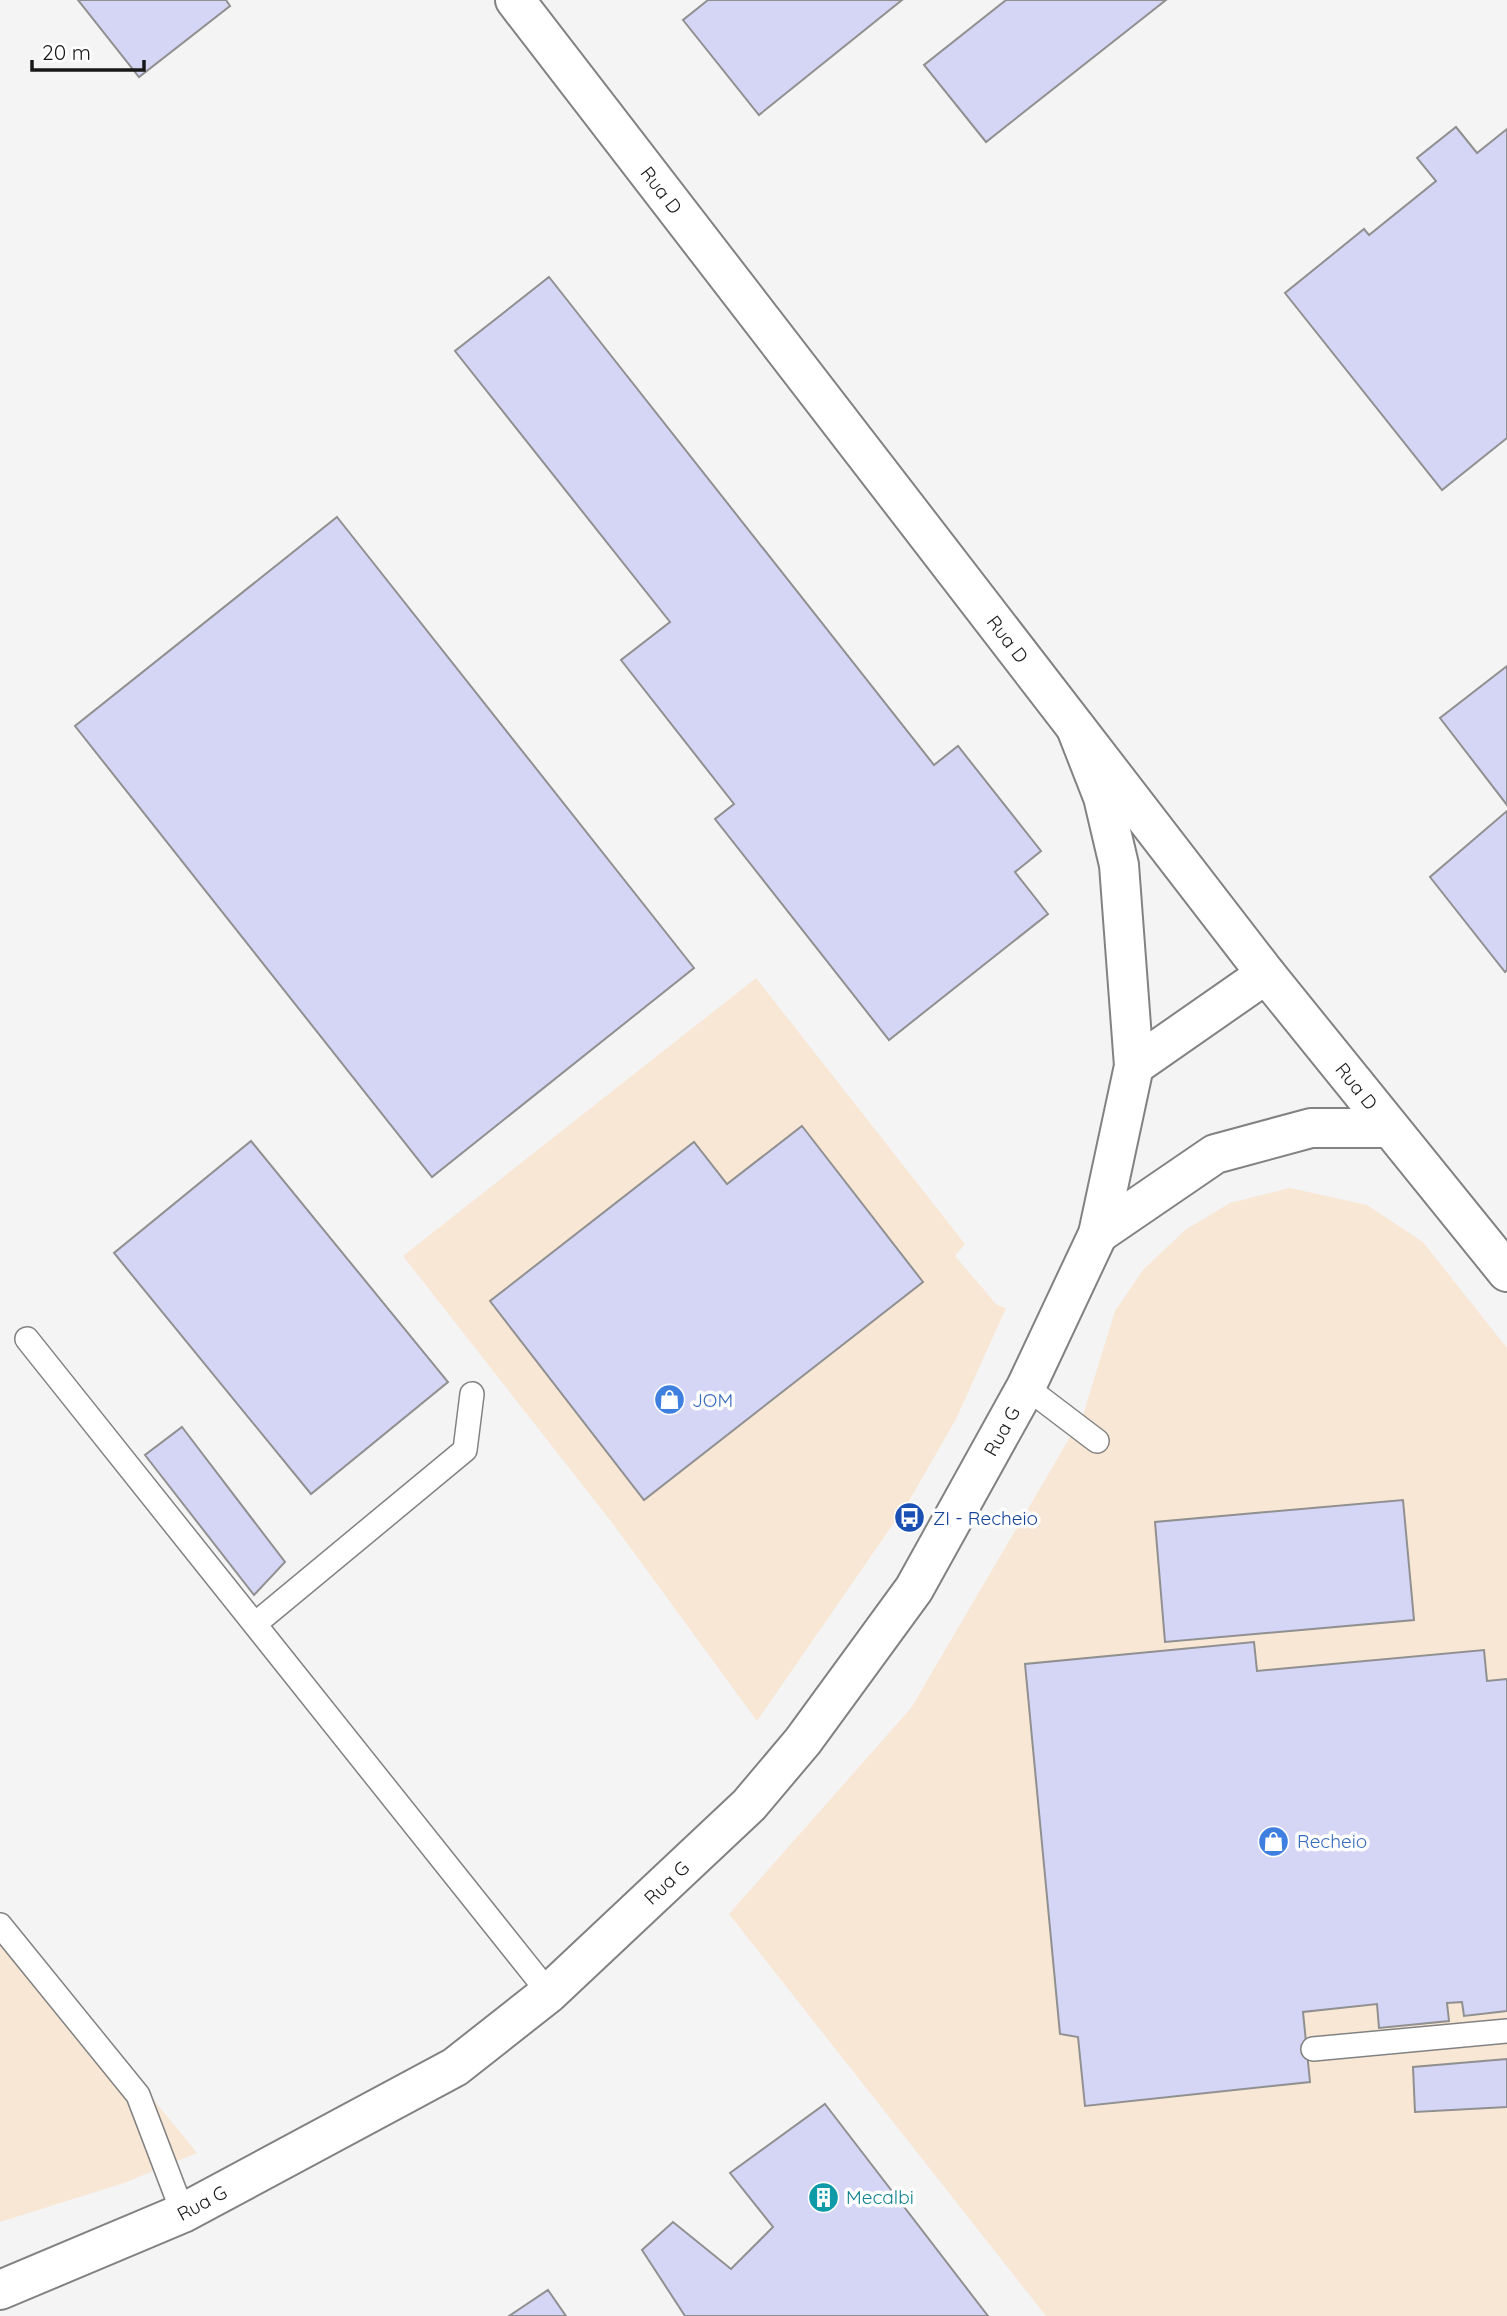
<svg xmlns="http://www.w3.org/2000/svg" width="1507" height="2316" font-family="Quicksand,sans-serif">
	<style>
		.commercial { fill: #f8e7d5 }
		.building { fill: #d5d5f6; stroke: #909091; stroke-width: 2 }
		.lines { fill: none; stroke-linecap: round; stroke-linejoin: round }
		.lane-casing { stroke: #828283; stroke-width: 26 }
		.street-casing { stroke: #828283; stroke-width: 42 }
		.lane { stroke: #fff; stroke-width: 23 }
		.street { stroke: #fff; stroke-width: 38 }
		.labels { text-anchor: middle; stroke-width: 7; stroke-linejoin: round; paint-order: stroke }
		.street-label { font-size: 19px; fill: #181818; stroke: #fff }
		.shop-label { font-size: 19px; fill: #366cbe; stroke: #fff; text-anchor: start }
		.transit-label { font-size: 19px; fill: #164399; stroke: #fff; text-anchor: start }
		.culture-label { font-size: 19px; fill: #0d838f; stroke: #fff; text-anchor: start }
	</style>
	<rect width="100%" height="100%" fill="#f4f4f5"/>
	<path class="commercial" d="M 756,978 L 965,1244 L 955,1256 L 997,1305 L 1006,1308 L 956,1419 L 909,1501 L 757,1721 L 613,1524 L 403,1256 Z
		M 1290,1188 L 1367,1205 L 1423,1242 L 1507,1348 L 1507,2316 L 1046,2316 L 729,1914 L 911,1708 L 1083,1415 L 1115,1311 L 1143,1270 L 1185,1230 L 1230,1203 Z
		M 0,1911 L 197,2153 L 124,2183 L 0,2222 Z"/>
	<path class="building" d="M 78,0 L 226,0 L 230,6 L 139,77 Z
		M 708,0 L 902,0 L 759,115 L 683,20 Z
		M 1006,0 L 1166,0 L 986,142 L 924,65 Z
		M 1456,127 L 1477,153 L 1507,129 L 1507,438 L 1442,490 L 1285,293 L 1364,229 L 1369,235 L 1436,181 L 1417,158 Z
		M 549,277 L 934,765 L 958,746 L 1041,851 L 1015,872 L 1048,914 L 889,1040 L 715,819 L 734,804 L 621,660 L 670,622 L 455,351 Z
		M 337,517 L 694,968 L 432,1177 L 75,726 Z
		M 1507,666 L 1507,805 L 1440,718 Z
		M 1507,811 L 1507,970 L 1505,972 L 1430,877 Z
		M 802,1126 L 923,1282 L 644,1500 L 490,1301 L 694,1142 L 727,1184 Z
		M 251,1141 L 448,1382 L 311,1494 L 114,1253 Z
		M 182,1427 L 285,1562 L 254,1595 L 145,1455 Z
		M 1403,1500 L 1414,1620 L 1165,1642 L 1155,1522 Z
		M 1254,1642 L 1257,1671 L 1484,1650 L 1487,1681 L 1507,1679 L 1507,2011 L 1464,2016 L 1462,2002 L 1447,2003 L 1449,2021 L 1379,2028 L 1377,2004 L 1303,2012 L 1310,2082 L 1085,2106 L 1078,2037 L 1060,2034 L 1025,1664 Z
		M 1507,2059 L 1507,2107 L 1415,2112 L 1413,2067 Z
		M 825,2104 L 988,2316 L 685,2316 L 642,2250 L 673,2222 L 731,2269 L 773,2227 L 730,2173 Z
		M 548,2290 L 566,2316 L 509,2316 Z"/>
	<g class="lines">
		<defs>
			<path id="lane" d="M 27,1339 L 549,1993
				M 1026,1387 L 1097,1441
				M 255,1624 L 465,1450 L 472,1394
				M 0,1925 L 138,2095 L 183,2213
				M 1313,2049 L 1507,2031"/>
			<g id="street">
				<path id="s1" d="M 515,0 L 1266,974 L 1507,1272"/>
				<path d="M 1134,1066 L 1266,974"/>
				<path d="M 1098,1234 L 1215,1154 L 1311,1128 L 1390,1128"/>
				<path id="s2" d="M 0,2290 L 183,2213 L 455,2067 L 549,1993 L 749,1805 L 803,1741 L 914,1589 L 1026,1387 L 1098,1234 L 1134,1066 L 1119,865 L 1103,797 L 1076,728"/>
			</g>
		</defs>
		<use href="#lane" class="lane-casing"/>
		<use href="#street" class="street-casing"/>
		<use href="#lane" class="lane"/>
		<use href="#street" class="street"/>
	</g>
	<defs>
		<symbol id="shop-disc" viewBox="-11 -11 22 22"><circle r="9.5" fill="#3f7fe0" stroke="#fff"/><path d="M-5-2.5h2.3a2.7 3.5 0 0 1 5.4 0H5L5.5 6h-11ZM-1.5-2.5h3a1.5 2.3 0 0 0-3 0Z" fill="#fff"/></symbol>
		<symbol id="bus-disc" viewBox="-11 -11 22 22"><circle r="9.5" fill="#1a4fb4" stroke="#fff"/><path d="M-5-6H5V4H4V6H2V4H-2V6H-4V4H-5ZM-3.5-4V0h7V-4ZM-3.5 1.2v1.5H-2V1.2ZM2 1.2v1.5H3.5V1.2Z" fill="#fff"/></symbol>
		<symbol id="building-disc" viewBox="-11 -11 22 22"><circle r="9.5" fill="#0f9aa8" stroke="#fff"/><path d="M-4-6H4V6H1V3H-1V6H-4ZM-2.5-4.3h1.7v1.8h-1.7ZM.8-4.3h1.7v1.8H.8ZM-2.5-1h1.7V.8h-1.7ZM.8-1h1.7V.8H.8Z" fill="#fff"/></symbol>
	</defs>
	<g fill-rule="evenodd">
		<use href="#shop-disc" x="652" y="1382" width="35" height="35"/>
		<use href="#bus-disc" x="892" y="1500" width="35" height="35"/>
		<use href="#shop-disc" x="1256" y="1824" width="35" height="35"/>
		<use href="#building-disc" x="806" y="2180" width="35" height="35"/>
	</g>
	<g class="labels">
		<g class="street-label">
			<text dy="7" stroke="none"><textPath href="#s1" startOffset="240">Rua D</textPath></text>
			<text dy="7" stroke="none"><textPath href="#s1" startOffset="807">Rua D</textPath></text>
			<text dy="7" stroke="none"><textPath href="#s1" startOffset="1374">Rua D</textPath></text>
			<text dy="7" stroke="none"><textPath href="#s2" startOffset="1354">Rua G</textPath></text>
			<text dy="7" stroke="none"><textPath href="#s2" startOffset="788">Rua G</textPath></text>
			<text dy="7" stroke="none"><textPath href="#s2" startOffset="220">Rua G</textPath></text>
		</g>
		<g class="shop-label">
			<text x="692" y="1407">JOM</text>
			<text x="1297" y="1848">Recheio</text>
		</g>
		<g class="transit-label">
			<text x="933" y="1525">ZI - Recheio</text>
		</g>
		<g class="culture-label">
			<text x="846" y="2204">Mecalbi</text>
		</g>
	</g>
	<path d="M32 60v10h112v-10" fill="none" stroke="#181818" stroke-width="3.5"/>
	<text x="42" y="60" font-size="21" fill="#181818" stroke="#ffffff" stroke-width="5" paint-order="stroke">20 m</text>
</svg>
